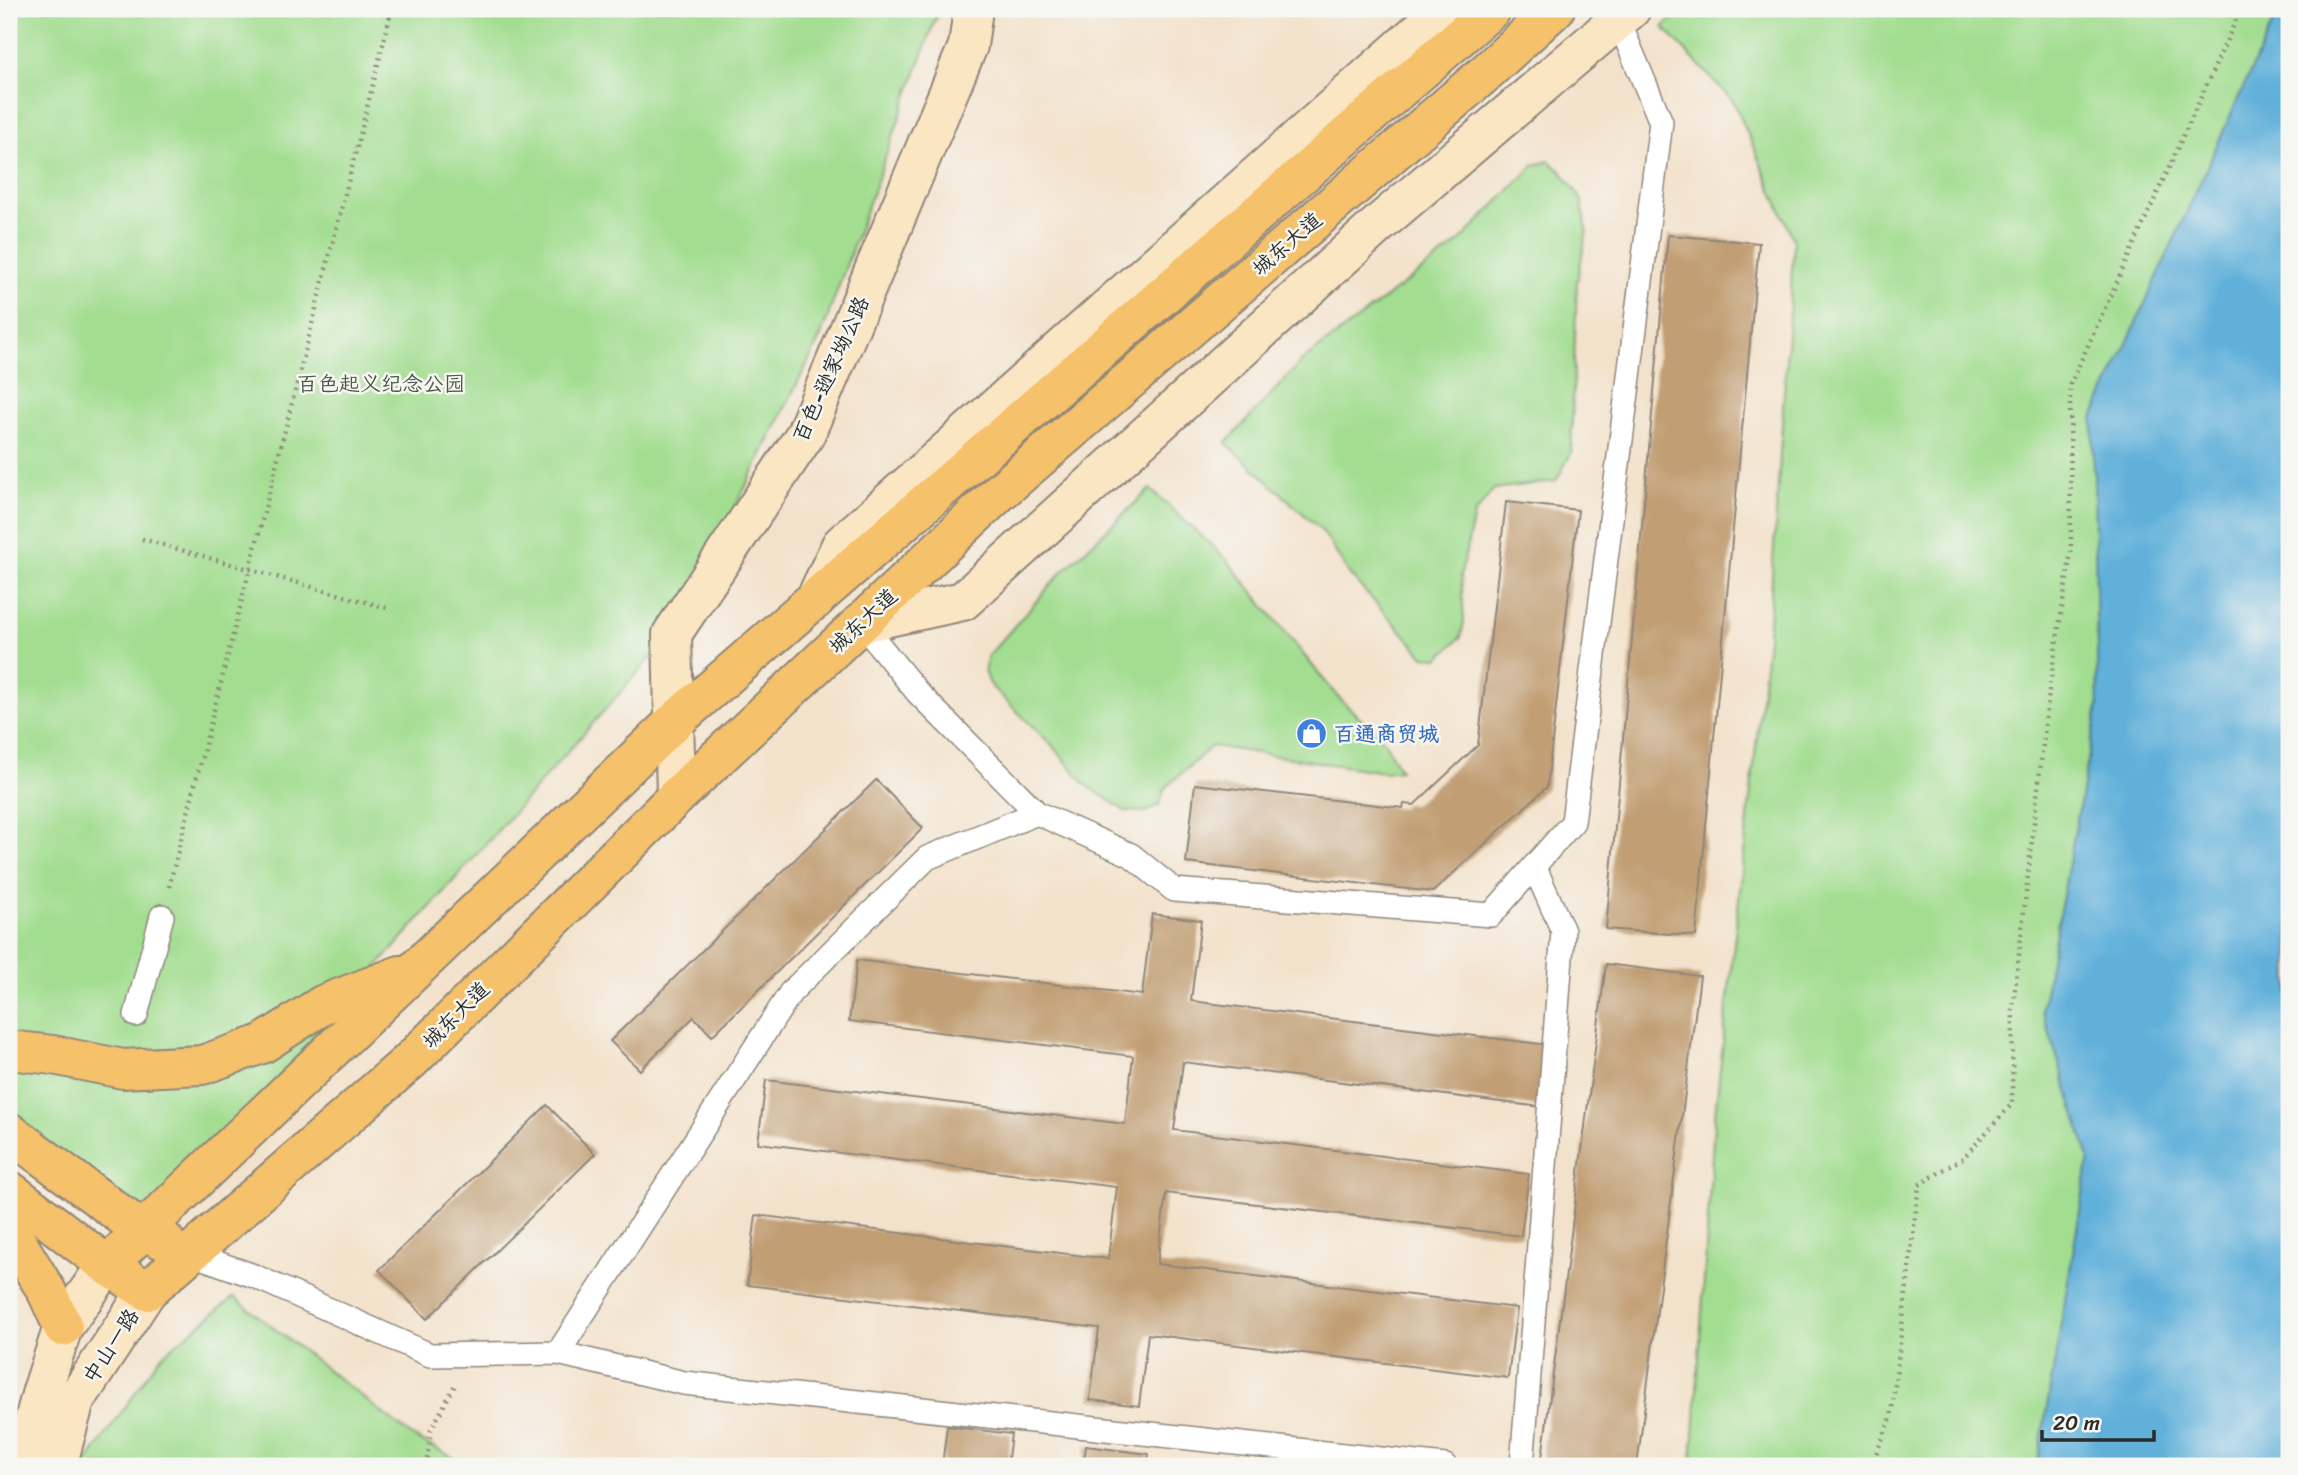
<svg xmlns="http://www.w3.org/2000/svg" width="2298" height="1475" font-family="Sriracha,'LXGW WenKai TC',sans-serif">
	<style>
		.green { fill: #a2dd90; stroke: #66845e; stroke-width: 2 }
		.water { fill: #60b0da; stroke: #466e82; stroke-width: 2 }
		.building { fill: #c19e73 }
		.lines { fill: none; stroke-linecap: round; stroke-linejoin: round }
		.lane-casing { stroke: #8f867b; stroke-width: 26 }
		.secondary-casing { stroke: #8f867b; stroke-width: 42 }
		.primary-casing { stroke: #8f867b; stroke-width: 42 }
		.path { stroke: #8f867b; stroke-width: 4.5; stroke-dasharray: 2 5; stroke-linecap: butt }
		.lane { stroke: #fff; stroke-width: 23 }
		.secondary { stroke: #fbe6c4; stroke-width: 38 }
		.primary { stroke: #f5c16b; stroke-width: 38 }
		.labels { text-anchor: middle; stroke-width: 5; stroke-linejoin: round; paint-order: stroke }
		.street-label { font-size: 21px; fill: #2b2b2b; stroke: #f6f6f2 }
		.park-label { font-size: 21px; fill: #495844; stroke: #f6f6f2 }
		.shop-label { font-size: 21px; font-weight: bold; fill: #366cbe; stroke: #f6f6f2; text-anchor: start }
	</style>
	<rect width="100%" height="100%" fill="#f6f6f2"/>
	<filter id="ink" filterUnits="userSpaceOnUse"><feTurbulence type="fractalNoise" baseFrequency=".0143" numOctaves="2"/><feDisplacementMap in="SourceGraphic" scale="14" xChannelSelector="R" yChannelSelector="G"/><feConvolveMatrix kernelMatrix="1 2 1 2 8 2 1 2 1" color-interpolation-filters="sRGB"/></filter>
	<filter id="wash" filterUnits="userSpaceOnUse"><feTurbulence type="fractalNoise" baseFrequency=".00686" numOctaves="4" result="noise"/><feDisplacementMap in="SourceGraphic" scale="28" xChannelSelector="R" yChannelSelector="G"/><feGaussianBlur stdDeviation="1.57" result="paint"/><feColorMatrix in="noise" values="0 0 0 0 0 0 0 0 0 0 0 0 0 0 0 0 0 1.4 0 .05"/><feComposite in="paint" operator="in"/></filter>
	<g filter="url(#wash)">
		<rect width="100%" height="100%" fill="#f3e2cb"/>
		<path class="green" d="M 9,9 L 939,9 L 820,338 L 672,634 L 143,1231 L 9,1124 Z
			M 1683,9 L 2279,9 L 2093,418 L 2098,706 L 2042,1009 L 2089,1158 L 2037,1466 L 1692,1466 L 1714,1124 L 1768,638 L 1794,241 L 1734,102 L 1663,27 Z
			M 1549,161 L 1561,171 L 1581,198 L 1587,230 L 1577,281 L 1571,453 L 1556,481 L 1494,489 L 1474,515 L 1461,574 L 1464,621 L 1461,637 L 1439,658 L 1424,656 L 1350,575 L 1323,532 L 1226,443 L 1302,361 L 1457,244 L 1534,165 Z
			M 1150,489 L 1227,560 L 1337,696 L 1384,741 L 1400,770 L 1384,772 L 1212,746 L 1164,789 L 1160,804 L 1146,812 L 1125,811 L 1085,784 L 1055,748 L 992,687 L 984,672 L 988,656 L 1062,572 Z
			M 234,1297 L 412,1436 L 469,1466 L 84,1466 L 161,1356 Z"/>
		<path class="water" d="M 2279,9 L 2289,9 L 2289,1466 L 2037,1466 L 2089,1158 L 2042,1009 L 2098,706 L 2093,418 Z"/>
		<g id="blocks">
			<path class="building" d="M 1668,235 L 1759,243 L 1696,936 L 1606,929 Z
				M 1506,502 L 1578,510 L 1547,787 L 1433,892 L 1186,863 L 1195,784 L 1403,808 L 1404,804 L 1414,805 L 1478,745 Z
				M 876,780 L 923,828 L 712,1036 L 694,1017 L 640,1070 L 610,1041 Z
				M 1152,914 L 1201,920 L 1191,1001 L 1549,1045 L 1541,1107 L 1183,1062 L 1174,1130 L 1529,1174 L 1521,1236 L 1166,1193 L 1157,1264 L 1517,1308 L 1508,1378 L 1148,1334 L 1139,1406 L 1090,1400 L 1099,1328 L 747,1285 L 756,1215 L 1108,1259 L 1117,1187 L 758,1143 L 766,1080 L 1125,1124 L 1133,1056 L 849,1021 L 857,960 L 1142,995 Z
				M 1606,964 L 1700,976 L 1637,1466 L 1541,1466 Z
				M 547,1105 L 595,1154 L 427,1319 L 379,1270 Z
				M 947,1426 L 1011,1434 L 1007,1466 L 942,1466 Z
				M 1086,1446 L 1149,1454 L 1147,1466 L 1083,1466 Z"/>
		</g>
	</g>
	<g filter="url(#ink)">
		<use href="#blocks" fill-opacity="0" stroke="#8f867b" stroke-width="2"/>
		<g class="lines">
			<defs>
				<path id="lane" d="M 1037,813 L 1131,855 L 1174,890 L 1491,915 L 1573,822 L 1661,122 L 1614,10
					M 136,1015 L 162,916
					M 189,1253 L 254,1276 L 430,1355 L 558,1353 L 791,992 L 927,858 L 1037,813 L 918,693 L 861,623
					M 558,1353 L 684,1383 L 1445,1466
					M 1522,1466 L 1563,931 L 1534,866"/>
				<path id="secondary" d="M 815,600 L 841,545 L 1444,9
					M 861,623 L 963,601 L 1381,222 L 1631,9
					M 676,797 L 672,634 L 805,435 L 968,46 L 973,9
					M 22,1466 L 42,1391 L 63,1327 L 107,1265
					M 57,1466 L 75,1401 L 147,1291"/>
				<path id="primary" d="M 9,1050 L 53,1055 L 123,1069 L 202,1065 L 262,1044 L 324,1004 L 400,975
					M 9,1132 L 143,1231 L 165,1241
					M 9,1190 L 107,1265 L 147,1291 L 410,1061 L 676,797 L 1001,491 L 1482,76 L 1555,9
					M 9,1229 L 47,1292 L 63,1327
					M 107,1265 L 674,722 L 1492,9"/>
			</defs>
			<use href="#lane" class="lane-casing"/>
			<use href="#secondary" class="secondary-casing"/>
			<use href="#primary" class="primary-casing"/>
			<path class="path" d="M 142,539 L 387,608
				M 169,887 L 392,9
				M 426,1466 L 431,1430 L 456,1383
				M 1871,1466 L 1891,1418 L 1919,1185 L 1963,1158 L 2012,1104 L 2013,1007 L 2050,683 L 2071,552 L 2070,385 L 2241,9"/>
			<use href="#lane" class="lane"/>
			<use href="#secondary" class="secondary"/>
			<use href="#primary" class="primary"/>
		</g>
	</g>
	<defs>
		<symbol id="shop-disc" viewBox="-11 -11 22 22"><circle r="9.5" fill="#3f7fe0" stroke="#f6f6f2"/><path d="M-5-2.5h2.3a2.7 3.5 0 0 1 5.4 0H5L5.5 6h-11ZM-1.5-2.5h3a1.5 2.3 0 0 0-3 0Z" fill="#fff"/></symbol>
	</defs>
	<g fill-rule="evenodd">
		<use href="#shop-disc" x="1294" y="716" width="35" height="35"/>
	</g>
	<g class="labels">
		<g class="street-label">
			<text transform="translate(1287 244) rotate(-41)" y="7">城东大道</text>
			<text transform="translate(831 369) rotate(-66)" y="7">百色-逊家坳公路</text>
			<text transform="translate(863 621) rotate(-43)" y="7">城东大道</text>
			<text transform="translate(456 1015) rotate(-45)" y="7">城东大道</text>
			<text transform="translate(111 1346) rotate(-57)" y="7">中山一路</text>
		</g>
		<g class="park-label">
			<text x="381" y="391">百色起义纪念公园</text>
		</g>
		<g class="shop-label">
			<text x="1334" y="741">百通商贸城</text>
		</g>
	</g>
	<rect width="2298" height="1475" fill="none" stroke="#f6f6f2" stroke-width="35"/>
	<path d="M2042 1430v10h112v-10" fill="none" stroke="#2b2b2b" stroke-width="3.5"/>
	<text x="2053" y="1430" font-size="21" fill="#2b2b2b" stroke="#f6f6f2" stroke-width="5" paint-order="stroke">20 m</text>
</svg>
